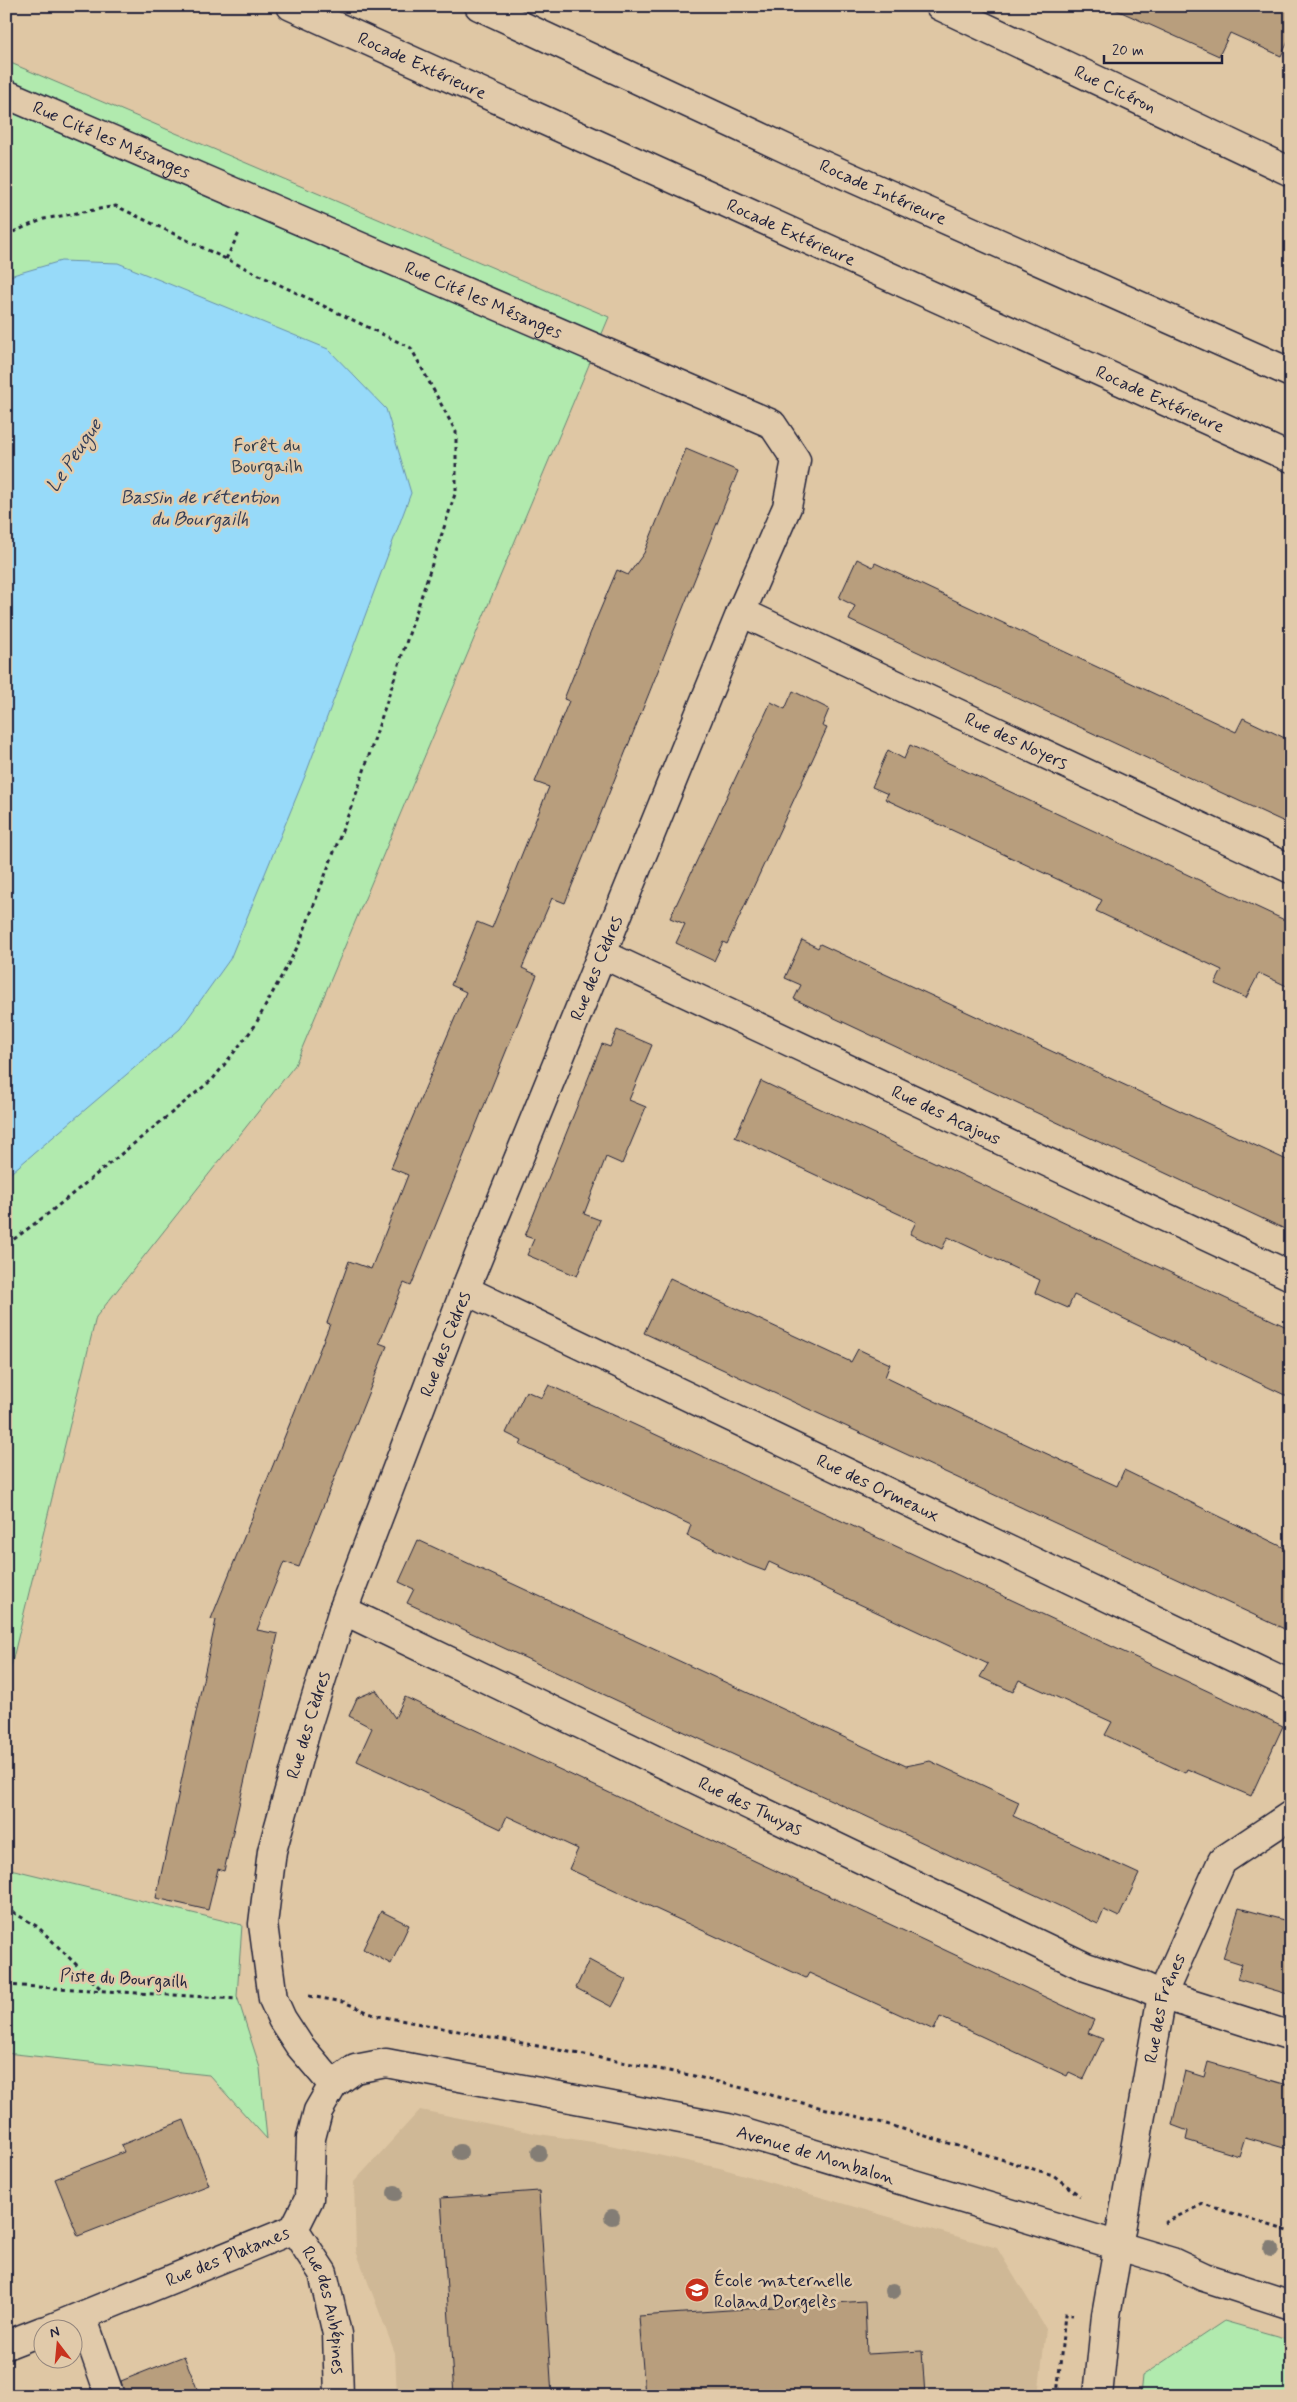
<svg xmlns="http://www.w3.org/2000/svg" width="1297" height="2402" font-family="Mynerve,sans-serif">
	<style>
		.built { fill: #cfb896 }
		.green { fill: #b1eaae; stroke: #6a8674 }
		.water { fill: #97daf9; stroke: #6890ad }
		.building { fill: #b89e7d; stroke: #22223b }
		.lines { fill: none; stroke-linecap: round; stroke-linejoin: round }
		.street-casing { stroke: #22223b; stroke-width: 31 }
		.highway-casing { stroke: #22223b; stroke-width: 31 }
		.path { stroke: #22223b; stroke-width: 3; stroke-dasharray: 4 4; stroke-linecap: butt }
		.street { stroke: #e1caaa; stroke-width: 28 }
		.highway { stroke: #e1caaa; stroke-width: 28 }
		.tree { fill: #837d74 }
		.labels { text-anchor: middle; stroke-width: 5; stroke-linejoin: round; paint-order: stroke }
		.street-label { font-size: 18px; fill: #22223b; stroke: #e1caaa }
		.park-label { font-size: 18px; fill: #37404c; stroke: #e1caaa }
		.poi-label { font-size: 18px; fill: #22223b; stroke: #e1caaa; text-anchor: start }
		.water-label { font-size: 19px; font-style: italic; fill: #343e58; stroke: #e1caaa }
	</style>
	<rect width="100%" height="100%" fill="#dfc7a4"/>
	<filter id="ink" filterUnits="userSpaceOnUse"><feTurbulence type="fractalNoise" baseFrequency=".02" numOctaves="2"/><feDisplacementMap in="SourceGraphic" scale="10" xChannelSelector="R" yChannelSelector="G"/><feConvolveMatrix kernelMatrix="1 2 1 2 8 2 1 2 1" color-interpolation-filters="sRGB"/></filter>
	<g filter="url(#ink)">
		<path class="built" d="M 420,2110 L 539,2134 L 600,2143 L 720,2168 L 997,2248 L 1046,2329 L 1038,2396 L 397,2396 L 395,2353 L 356,2251 L 354,2182 Z"/>
		<path class="green" d="M 6,61 L 609,317 L 295,1065 L 96,1317 L 6,1687 Z
			M 6,1868 L 242,1925 L 237,1996 L 260,2068 L 267,2139 L 209,2075 L 6,2053 Z
			M 1224,2321 L 1291,2340 L 1291,2396 L 1140,2396 L 1142,2376 Z"/>
		<path class="water" d="M 61,261 L 118,263 L 328,349 L 386,409 L 411,493 L 305,776 L 230,959 L 180,1029 L 6,1177 L 6,277 Z"/>
		<path class="building" d="M 1108,6 L 1291,6 L 1291,36 L 1281,56 L 1230,33 L 1219,56 Z
			M 686,449 L 738,471 L 565,903 L 552,898 L 522,968 L 537,975 L 411,1286 L 404,1283 L 379,1343 L 387,1346 L 299,1567 L 284,1562 L 257,1630 L 278,1634 L 224,1871 L 218,1869 L 208,1910 L 156,1898 L 216,1620 L 211,1619 L 330,1324 L 327,1323 L 349,1261 L 371,1269 L 408,1175 L 391,1168 L 466,992 L 451,985 L 477,922 L 492,928 L 549,787 L 535,782 L 569,701 L 564,699 L 590,634 L 617,570 L 628,575 L 644,553 Z
			M 857,559 L 873,567 L 875,563 L 1236,732 L 1243,718 L 1291,741 L 1291,825 L 849,620 L 855,606 L 839,598 Z
			M 793,691 L 829,709 L 822,726 L 827,728 L 727,944 L 723,942 L 714,961 L 676,943 L 685,924 L 670,918 L 771,702 L 785,709 Z
			M 910,745 L 1291,923 L 1291,988 L 1259,973 L 1246,998 L 1215,984 L 1222,970 L 1096,911 L 1102,900 L 885,799 L 888,794 L 872,787 L 888,750 L 904,759 Z
			M 802,940 L 818,948 L 820,944 L 1291,1162 L 1291,1232 L 794,999 L 801,985 L 785,978 Z
			M 617,1030 L 652,1045 L 629,1100 L 646,1107 L 622,1164 L 606,1157 L 584,1214 L 600,1220 L 577,1276 L 527,1255 L 534,1239 L 525,1236 L 602,1044 L 610,1047 Z
			M 761,1081 L 1291,1329 L 1291,1398 L 1074,1295 L 1068,1308 L 1052,1301 L 1035,1293 L 1040,1280 L 948,1237 L 942,1249 L 910,1234 L 916,1222 L 735,1137 Z
			M 670,1278 L 851,1362 L 858,1349 L 890,1364 L 885,1377 L 993,1429 L 1117,1486 L 1124,1470 L 1291,1551 L 1291,1632 L 644,1333 Z
			M 549,1385 L 1283,1726 L 1251,1796 L 1187,1769 L 1185,1773 L 1105,1735 L 1112,1722 L 1019,1680 L 1013,1692 L 980,1677 L 988,1664 L 769,1562 L 765,1571 L 749,1565 L 687,1536 L 691,1525 L 520,1445 L 522,1441 L 506,1433 L 526,1391 L 542,1398 Z
			M 418,1540 L 906,1766 L 930,1761 L 1019,1802 L 1013,1816 L 1139,1874 L 1119,1917 L 1104,1910 L 1098,1924 L 407,1603 L 414,1589 L 399,1582 Z
			M 376,1690 L 395,1718 L 405,1697 L 1094,2020 L 1088,2033 L 1103,2039 L 1084,2079 L 1069,2072 L 1067,2076 L 940,2017 L 934,2030 L 809,1973 L 806,1978 L 569,1869 L 578,1849 L 507,1816 L 501,1829 L 357,1761 L 372,1728 L 349,1716 L 357,1698 Z
			M 1239,1908 L 1291,1922 L 1291,1995 L 1237,1979 L 1242,1964 L 1223,1958 Z
			M 381,1911 L 409,1925 L 391,1964 L 363,1949 Z
			M 589,1960 L 626,1980 L 612,2007 L 576,1988 Z
			M 1208,2062 L 1291,2086 L 1291,2150 L 1245,2137 L 1239,2156 L 1186,2140 L 1188,2131 L 1172,2125 L 1185,2071 L 1204,2077 Z
			M 184,2120 L 209,2185 L 78,2236 L 55,2179 L 124,2152 L 121,2145 Z
			M 539,2191 L 552,2396 L 454,2396 L 441,2198 Z
			M 865,2301 L 867,2354 L 922,2351 L 925,2396 L 645,2396 L 639,2316 Z
			M 184,2356 L 200,2396 L 125,2396 L 121,2381 Z"/>
		<g class="lines">
			<defs>
				<g id="street">
					<path id="s1" d="M 940,6 L 1291,172"/>
					<path id="s2" d="M 6,94 L 772,424 L 796,460 L 787,507 L 741,612 L 465,1290 L 343,1610 L 308,1723 L 272,1851 L 263,1924 L 273,1999 L 282,2019 L 299,2045 L 333,2085"/>
					<path id="s3" d="M 741,612 L 1291,869"/>
					<path id="s4" d="M 602,954 L 1291,1276"/>
					<path id="s5" d="M 465,1290 L 1291,1685"/>
					<path id="s6" d="M 343,1610 L 1086,1967 L 1142,1986 L 1162,1995 L 1291,2036"/>
					<path id="s7" d="M 294,2229 L 323,2273 L 337,2334 L 339,2396"/>
					<path d="M 82,2316 L 110,2396"/>
					<path id="s8" d="M 47,2330 L 294,2229 L 309,2199 L 311,2138 L 318,2111 L 333,2085 L 355,2069 L 386,2063 L 728,2128 L 1172,2262 L 1204,2277 L 1291,2305"/>
					<path d="M 6,2345 L 42,2331"/>
					<path id="s9" d="M 1098,2396 L 1106,2315 L 1162,1995 L 1222,1861 L 1291,1815"/>
				</g>
				<g id="highway">
					<path id="s10" d="M 291,6 L 1291,458"/>
					<path id="s11" d="M 479,6 L 789,150 L 1291,373"/>
				</g>
			</defs>
			<use href="#street" class="street-casing"/>
			<use href="#highway" class="highway-casing"/>
			<path class="path" d="M 6,235 L 44,219 L 116,206 L 411,348 L 456,432 L 456,491 L 358,789 L 299,944 L 254,1027 L 213,1079 L 49,1213 L 6,1245
				M 226,259 L 240,231
				M 6,1908 L 38,1927 L 103,1991
				M 6,1985 L 238,1999
				M 309,1996 L 344,2002 L 374,2015 L 690,2075 L 883,2123 L 1053,2175 L 1080,2196
				M 1164,2223 L 1203,2204 L 1291,2232
				M 1057,2396 L 1065,2314 L 1073,2315"/>
			<use href="#street" class="street"/>
			<use href="#highway" class="highway"/>
		</g>
		<g class="tree">
			<circle cx="460" cy="2152" r="8"/>
			<circle cx="539" cy="2153" r="8"/>
			<circle cx="395" cy="2193" r="8"/>
			<circle cx="612" cy="2217" r="8"/>
			<circle cx="1271" cy="2249" r="8"/>
			<circle cx="893" cy="2291" r="8"/>
		</g>
	</g>
	<defs>
		<symbol id="school-disc" viewBox="-11 -11 22 22"><circle r="9.5" fill="#c8321e" stroke="#e1caaa"/><path d="M0-5L7-2L0 1L-7-2ZM-4 1L0 2.5L4 1V4Q0 6-4 4Z" fill="#fff"/></symbol>
	</defs>
	<g fill-rule="evenodd">
		<use href="#school-disc" x="683" y="2276" width="28" height="28"/>
	</g>
	<g class="labels">
		<g class="street-label">
			<text dy="6" stroke="none"><textPath href="#s10" startOffset="144">Rocade Extérieure</textPath></text>
			<text dy="6" stroke="none"><textPath href="#s1" startOffset="194">Rue Cicéron</textPath></text>
			<text dy="6" stroke="none"><textPath href="#s2" startOffset="115">Rue Cité les Mésanges</textPath></text>
			<text dy="6" stroke="none"><textPath href="#s11" startOffset="445">Rocade Intérieure</textPath></text>
			<text dy="6" stroke="none"><textPath href="#s10" startOffset="549">Rocade Extérieure</textPath></text>
			<text dy="6" stroke="none"><textPath href="#s2" startOffset="520">Rue Cité les Mésanges</textPath></text>
			<text dy="6" stroke="none"><textPath href="#s10" startOffset="954">Rocade Extérieure</textPath></text>
			<text dy="6" stroke="none"><textPath href="#s3" startOffset="304">Rue des Noyers</textPath></text>
			<text transform="translate(596 968) rotate(-68)" y="6">Rue des Cèdres</text>
			<text dy="6" stroke="none"><textPath href="#s4" startOffset="380">Rue des Acajous</textPath></text>
			<text transform="translate(445 1344) rotate(-69)" y="6">Rue des Cèdres</text>
			<text dy="6" stroke="none"><textPath href="#s5" startOffset="458">Rue des Ormeaux</textPath></text>
			<text transform="translate(308 1725) rotate(-73)" y="6">Rue des Cèdres</text>
			<text dy="6" stroke="none"><textPath href="#s6" startOffset="452">Rue des Thuyas</textPath></text>
			<text transform="translate(124 1978) rotate(3)" y="6">Piste du Bourgailh</text>
			<text dy="6" stroke="none"><textPath href="#s9" startOffset="394">Rue des Frênes</textPath></text>
			<text dy="6" stroke="none"><textPath href="#s8" startOffset="918">Avenue de Monbalon</textPath></text>
			<text dy="6" stroke="none"><textPath href="#s8" startOffset="195">Rue des Platanes</textPath></text>
			<text dy="6" stroke="none"><textPath href="#s7" startOffset="89">Rue des Aubépines</textPath></text>
		</g>
		<g class="park-label">
			<text x="267" y="451">Forêt du<tspan x="267" dy="21">Bourgailh</tspan></text>
		</g>
		<g class="poi-label">
			<text x="714" y="2286">École maternelle<tspan x="714" dy="21">Roland Dorgelès</tspan></text>
		</g>
		<g class="water-label">
			<text transform="translate(73 455) rotate(-56)" y="7">Le Peugue</text>
			<text x="200" y="503">Bassin de rétention<tspan x="200" dy="22">du Bourgailh</tspan></text>
		</g>
	</g>
	<rect width="1297" height="2402" fill="none" stroke="#e1caaa" stroke-width="25"/>
	<rect x="12" y="12" width="1272" height="2377" fill="none" stroke="#22223b" stroke-width="2" filter="url(#ink)"/>
	<g transform="translate(58 2344) rotate(344)"><circle r="24" fill="#e1caaa" stroke="#95877e"/>
	<path d="M0-4L9 19L0 12L-9 19Z" fill="#c8321e"/>
	<text y="-8" font-size="14" font-weight="bold" text-anchor="middle" fill="#22223b">N</text>
	</g>
	<path d="M1104 55v8h118v-8" fill="none" stroke="#22223b" stroke-width="2.5"/>
	<text x="1112" y="55" font-size="15" fill="#22223b" stroke="#e1caaa" stroke-width="4" paint-order="stroke">20 m</text>
</svg>
